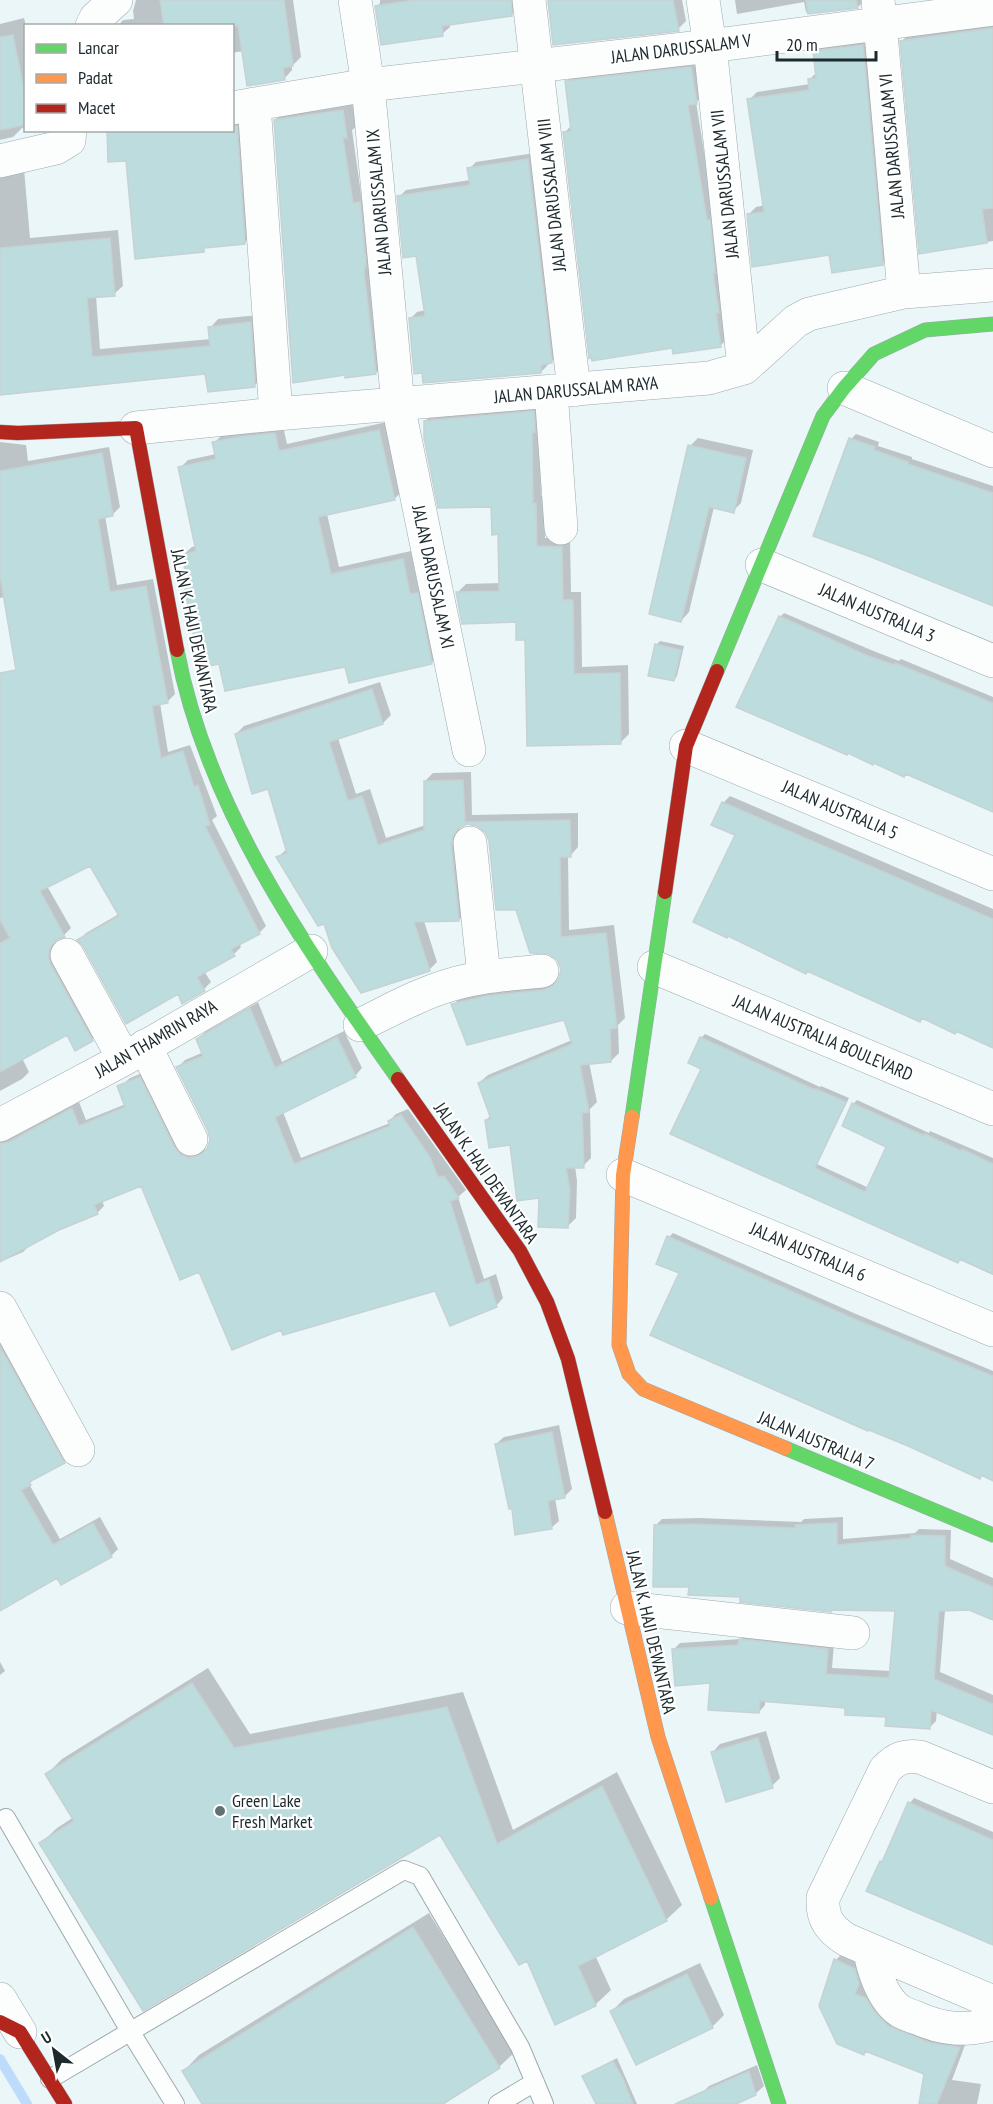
<svg xmlns="http://www.w3.org/2000/svg" width="993" height="2104" font-family="'PT Sans Narrow',sans-serif">
	<style>
		.shadow { fill: #0003 }
		.lines { fill: none; stroke-linecap: round; stroke-linejoin: round }
		.stream { stroke: #bddbfa; stroke-width: 10 }
		.building { fill: #bcdcde; stroke: #c6d2d3; stroke-width: 1.5 }
		.lane-casing { stroke: #9ea9ab; stroke-width: 20 }
		.street-casing { stroke: #9ea9ab; stroke-width: 34 }
		.fast-casing { stroke: #9ea9ab; stroke-width: 15 }
		.slow-casing { stroke: #9ea9ab; stroke-width: 15 }
		.jam-casing { stroke: #9ea9ab; stroke-width: 15 }
		.lane { stroke: #fcfefe; stroke-width: 18 }
		.street { stroke: #fcfefe; stroke-width: 33 }
		.fast { stroke: #63d668; stroke-width: 14 }
		.slow { stroke: #ff974d; stroke-width: 14 }
		.jam { stroke: #b3261e; stroke-width: 14 }
		.poi-dot { fill: #647174; stroke: #fff; stroke-width: 2 }
		.labels { text-anchor: middle; stroke-width: 4.5; stroke-linejoin: round; paint-order: stroke }
		.street-label { font-size: 18px; fill: #1c2a2d; stroke: #fff }
		.poi-label { font-size: 18px; fill: #1c2a2d; stroke: #fff; text-anchor: start }
	</style>
	<rect width="100%" height="100%" fill="#ebf6f9"/>
	<path class="shadow" d="M 136,0 L 293,0 L 301,57 L 292,66 L 292,70 L 284,79 L 243,51 L 232,53 L 232,26 L 118,26 L 123,20 L 134,19 L 133,11 Z
		M 380,0 L 518,0 L 519,7 L 511,15 L 450,24 L 450,27 L 442,34 L 377,7 L 380,3 Z
		M 549,0 L 682,0 L 686,21 L 678,29 Z
		M 735,0 L 865,0 L 859,6 L 808,13 L 806,12 L 804,2 L 737,14 Z
		M 24,18 L 26,26 L 26,127 L 22,128 L 13,137 L 0,140 L 0,24 Z
		M 993,22 L 993,241 L 921,253 L 902,41 L 910,33 Z
		M 871,38 L 890,256 L 882,264 L 830,254 L 748,215 L 756,207 L 765,205 L 749,100 L 757,92 L 810,84 L 809,80 L 817,72 L 814,52 L 822,44 Z
		M 698,60 L 704,95 L 696,102 L 714,213 L 728,338 L 721,345 L 673,346 L 565,132 L 572,125 L 566,82 L 574,74 Z
		M 352,101 L 356,127 L 352,130 L 385,364 L 376,373 L 275,120 L 285,111 Z
		M 232,117 L 244,118 L 253,234 L 244,243 L 207,246 L 203,250 L 127,160 L 232,130 Z
		M 535,153 L 558,355 L 551,362 L 548,362 L 548,365 L 541,372 L 410,319 L 417,312 L 426,310 L 417,254 L 399,197 L 406,190 L 470,180 L 469,169 L 476,162 Z
		M 0,169 L 24,169 L 30,238 L 118,230 L 123,286 L 114,294 L 96,296 L 100,349 L 211,339 L 210,328 L 218,319 L 259,315 L 263,377 L 255,385 L 206,372 L 0,393 Z
		M 542,404 L 540,425 L 541,496 L 544,496 L 545,538 L 570,539 L 571,592 L 581,592 L 582,667 L 628,665 L 629,734 L 620,743 L 526,638 L 517,621 L 457,593 L 466,584 L 501,583 L 500,533 L 493,505 L 425,421 L 434,413 Z
		M 387,422 L 403,491 L 394,499 L 327,514 L 339,567 L 411,551 L 418,586 L 425,586 L 439,655 L 431,663 L 346,665 L 221,662 L 185,580 L 188,577 L 183,555 L 192,547 L 197,546 L 180,468 L 188,460 L 216,454 L 214,443 L 222,435 L 283,426 L 287,444 Z
		M 856,434 L 879,442 L 878,446 L 912,457 L 912,459 L 993,486 L 993,604 L 851,439 Z
		M 698,438 L 753,450 L 741,503 L 733,511 L 714,507 L 689,612 L 681,621 L 690,446 Z
		M 0,442 L 26,445 L 28,461 L 109,447 L 120,507 L 112,515 L 105,516 L 117,585 L 153,579 L 175,694 L 168,701 L 160,703 L 168,752 L 190,745 L 217,816 L 212,820 L 266,926 L 259,933 L 239,943 L 241,947 L 234,954 L 204,971 L 211,982 L 204,989 L 178,992 L 80,940 L 86,933 L 119,914 L 91,864 L 47,886 L 71,928 L 64,935 L 57,937 L 55,947 L 99,1033 L 92,1040 L 68,1033 L 22,1058 L 29,1072 L 22,1079 L 0,1091 L 0,744 L 40,798 L 5,597 L 0,598 Z
		M 784,613 L 871,650 L 899,661 L 901,659 L 993,697 L 993,808 L 780,617 Z
		M 660,641 L 684,646 L 677,676 L 674,680 L 656,645 Z
		M 380,682 L 391,715 L 383,723 L 338,738 L 356,794 L 370,789 L 386,838 L 426,825 L 425,781 L 433,773 L 471,772 L 472,815 L 578,813 L 578,847 L 570,856 L 568,856 L 569,930 L 614,925 L 625,1018 L 618,1025 L 619,1053 L 611,1061 L 589,1062 L 597,1102 L 590,1109 L 591,1158 L 583,1166 L 575,1166 L 577,1181 L 576,1218 L 568,1226 L 540,1196 L 511,1143 L 486,1120 L 491,1115 L 479,1083 L 488,1075 L 572,1040 L 565,1018 L 453,1005 L 461,997 L 496,988 L 554,982 L 561,979 L 562,968 L 558,959 L 517,908 L 486,831 L 478,824 L 467,823 L 460,826 L 459,836 L 467,912 L 459,920 L 424,921 L 437,962 L 429,970 L 325,922 L 278,857 L 287,849 L 269,787 L 236,734 L 244,726 Z
		M 730,796 L 993,909 L 993,1048 L 957,1030 L 923,1017 L 920,1021 L 737,835 L 723,803 Z
		M 258,1002 L 282,1062 L 344,1031 L 362,1068 L 355,1076 L 283,1112 L 301,1158 L 390,1123 L 389,1121 L 396,1114 L 408,1109 L 466,1190 L 458,1197 L 484,1279 L 496,1274 L 503,1298 L 496,1306 L 436,1289 L 282,1328 L 200,1270 L 142,1184 L 102,1200 L 104,1206 L 97,1213 L 58,1228 L 30,1245 L 23,1252 L 0,1262 L 0,1134 L 7,1137 L 17,1135 L 79,1102 L 86,1120 L 126,1104 L 122,1085 L 130,1078 L 147,1071 L 198,1151 L 208,1149 L 211,1140 L 209,1131 L 178,1067 L 185,1060 L 204,1052 L 198,1039 L 205,1032 Z
		M 705,1034 L 820,1087 L 821,1086 L 849,1098 L 817,1164 L 869,1188 L 888,1146 L 853,1104 L 857,1100 L 929,1133 L 930,1131 L 993,1158 L 993,1275 L 960,1260 L 958,1262 L 672,1134 L 703,1068 L 701,1038 Z
		M 673,1233 L 856,1314 L 993,1371 L 993,1479 L 982,1474 L 979,1477 L 681,1273 L 669,1237 Z
		M 0,1327 L 71,1454 L 64,1462 L 36,1477 L 29,1484 L 60,1539 L 100,1517 L 118,1549 L 111,1556 L 58,1576 L 0,1609 Z
		M 559,1425 L 572,1489 L 565,1496 L 555,1498 L 559,1521 L 551,1528 L 513,1507 L 496,1444 L 504,1437 Z
		M 843,1517 L 843,1539 L 915,1533 L 919,1529 L 951,1530 L 950,1559 L 993,1578 L 993,1618 L 969,1609 L 945,1610 L 940,1672 L 993,1695 L 993,1734 L 937,1710 L 936,1721 L 929,1728 L 847,1707 L 765,1700 L 765,1705 L 759,1712 L 712,1681 L 673,1650 L 680,1643 L 741,1639 L 747,1633 L 834,1643 L 832,1668 L 891,1671 L 896,1609 L 742,1596 L 690,1585 L 656,1525 L 662,1519 L 699,1518 L 801,1522 L 804,1519 Z
		M 0,1662 L 5,1671 L 0,1675 Z
		M 208,1668 L 250,1734 L 463,1692 L 513,1830 L 617,1772 L 682,1905 L 666,1920 L 595,1955 L 611,1990 L 595,2005 L 528,1959 L 441,1833 L 41,1843 L 57,1828 L 74,1817 L 47,1774 L 62,1759 Z
		M 766,1731 L 780,1778 L 772,1786 L 712,1753 L 720,1744 Z
		M 914,1798 L 993,1832 L 993,1944 L 881,1862 L 885,1859 L 910,1803 Z
		M 429,1913 L 515,2052 L 499,2067 L 440,2104 L 204,2104 L 184,2071 L 199,2055 Z
		M 845,1950 L 869,1973 L 968,2037 L 952,2080 L 981,2084 L 977,2104 L 921,2104 L 926,2073 L 867,2050 L 864,2053 L 836,1960 Z
		M 700,1963 L 724,2015 L 712,2027 L 612,2011 L 624,1999 Z
		M 617,2058 L 637,2104 L 597,2104 L 584,2076 Z
		M 757,2065 L 764,2086 L 755,2094 L 733,2104 L 705,2104 L 701,2094 L 709,2086 Z"/>
	<g class="lines">
		<path class="stream" d="M 0,2059 L 27,2104"/>
	</g>
	<path class="building" d="M 160,0 L 284,0 L 293,66 L 283,68 L 285,80 L 247,86 L 238,26 L 164,26 Z
		M 415,0 L 511,0 L 512,16 L 442,26 L 443,36 L 381,45 L 375,6 Z
		M 548,0 L 673,0 L 679,31 L 553,45 Z
		M 806,0 L 856,0 L 858,8 L 808,14 Z
		M 993,28 L 993,208 L 982,209 L 987,243 L 919,254 L 900,41 Z
		M 13,35 L 26,100 L 26,125 L 0,130 L 0,37 Z
		M 863,45 L 883,265 L 832,273 L 829,255 L 752,267 L 747,214 L 764,212 L 747,99 L 809,90 L 808,79 L 816,78 L 813,51 Z
		M 691,67 L 697,104 L 688,105 L 707,220 L 710,220 L 715,273 L 713,273 L 719,313 L 716,313 L 721,347 L 673,354 L 672,348 L 592,361 L 591,357 L 589,358 L 563,132 L 571,131 L 565,81 Z
		M 343,110 L 347,138 L 343,138 L 353,203 L 360,202 L 366,264 L 364,271 L 376,374 L 345,378 L 345,375 L 293,383 L 274,120 Z
		M 232,126 L 237,126 L 245,244 L 204,248 L 204,252 L 135,259 L 126,161 L 108,162 L 107,130 L 232,130 Z
		M 528,159 L 552,363 L 541,365 L 541,373 L 423,383 L 422,373 L 414,374 L 409,318 L 425,316 L 416,256 L 403,258 L 397,196 L 470,185 L 467,168 Z
		M 110,238 L 115,296 L 87,298 L 92,357 L 210,346 L 208,327 L 251,322 L 255,387 L 208,392 L 205,374 L 0,395 L 0,248 Z
		M 534,411 L 535,432 L 532,432 L 533,504 L 536,503 L 537,546 L 562,547 L 563,600 L 573,600 L 574,674 L 620,673 L 621,744 L 527,746 L 525,640 L 516,640 L 516,622 L 462,624 L 456,592 L 499,591 L 498,534 L 492,535 L 491,507 L 438,508 L 424,438 L 424,421 Z
		M 379,430 L 395,500 L 318,517 L 331,574 L 403,559 L 410,594 L 418,593 L 432,664 L 349,683 L 345,667 L 225,691 L 219,664 L 200,668 L 199,665 L 183,579 L 187,579 L 182,555 L 196,551 L 178,467 L 216,459 L 212,442 L 239,437 L 275,433 L 279,451 Z
		M 849,438 L 875,447 L 874,450 L 908,462 L 908,464 L 993,493 L 993,606 L 871,557 L 813,536 Z
		M 688,445 L 746,458 L 734,513 L 709,507 L 681,622 L 649,614 Z
		M 102,453 L 113,516 L 98,519 L 110,592 L 146,586 L 168,703 L 152,706 L 161,758 L 183,751 L 194,787 L 198,785 L 210,825 L 205,826 L 260,934 L 231,949 L 235,956 L 197,977 L 205,991 L 182,1004 L 178,994 L 126,1024 L 83,946 L 77,940 L 119,916 L 90,866 L 40,891 L 65,937 L 58,939 L 51,946 L 48,955 L 50,963 L 93,1041 L 75,1051 L 67,1035 L 0,1072 L 0,943 L 10,938 L 0,920 L 0,673 L 16,670 L 0,576 L 0,471 Z
		M 779,616 L 866,655 L 894,665 L 895,663 L 993,703 L 993,812 L 906,774 L 904,777 L 874,763 L 873,765 L 848,753 L 847,755 L 736,707 Z
		M 655,644 L 681,650 L 674,681 L 648,676 Z
		M 372,689 L 383,724 L 329,742 L 348,801 L 362,796 L 378,845 L 424,830 L 424,781 L 463,780 L 465,822 L 570,820 L 571,857 L 560,857 L 561,937 L 606,933 L 617,1028 L 610,1029 L 611,1062 L 580,1065 L 589,1112 L 582,1113 L 584,1168 L 566,1168 L 570,1190 L 568,1228 L 538,1227 L 539,1198 L 517,1201 L 510,1145 L 489,1148 L 485,1120 L 491,1119 L 478,1083 L 572,1044 L 564,1020 L 467,1045 L 451,1004 L 487,996 L 544,990 L 553,986 L 559,978 L 561,969 L 557,960 L 549,954 L 530,953 L 516,910 L 496,910 L 489,841 L 485,832 L 477,826 L 467,824 L 459,828 L 453,836 L 451,845 L 459,921 L 414,922 L 430,971 L 361,993 L 332,948 L 324,924 L 318,926 L 276,857 L 287,853 L 268,789 L 252,794 L 235,734 Z
		M 722,802 L 993,919 L 993,1048 L 956,1031 L 955,1034 L 922,1018 L 920,1022 L 807,971 L 806,974 L 728,936 L 727,938 L 693,922 L 735,835 L 711,825 Z
		M 250,1008 L 275,1068 L 337,1037 L 356,1077 L 275,1117 L 294,1164 L 390,1126 L 388,1121 L 401,1115 L 430,1157 L 438,1177 L 444,1176 L 459,1198 L 450,1201 L 476,1285 L 489,1280 L 497,1307 L 450,1326 L 435,1291 L 283,1335 L 281,1330 L 232,1350 L 199,1272 L 180,1280 L 141,1186 L 94,1205 L 98,1214 L 59,1230 L 0,1262 L 0,1144 L 9,1142 L 72,1108 L 79,1126 L 125,1107 L 117,1086 L 140,1077 L 175,1148 L 181,1155 L 189,1158 L 200,1155 L 207,1149 L 210,1140 L 208,1131 L 176,1067 L 203,1056 L 196,1039 Z
		M 700,1037 L 815,1090 L 816,1089 L 846,1102 L 815,1168 L 865,1192 L 886,1147 L 842,1126 L 852,1103 L 925,1136 L 925,1134 L 961,1151 L 962,1149 L 993,1164 L 993,1274 L 960,1259 L 958,1263 L 670,1134 L 701,1069 L 688,1063 Z
		M 667,1236 L 852,1318 L 993,1376 L 993,1481 L 981,1475 L 980,1479 L 908,1446 L 869,1430 L 868,1431 L 650,1335 L 679,1273 L 656,1264 Z
		M 0,1347 L 65,1463 L 29,1482 L 31,1485 L 21,1490 L 53,1545 L 93,1523 L 112,1557 L 61,1585 L 57,1578 L 0,1611 Z
		M 552,1432 L 565,1498 L 548,1501 L 552,1529 L 515,1535 L 512,1509 L 509,1509 L 495,1444 Z
		M 837,1523 L 837,1545 L 911,1538 L 911,1535 L 945,1536 L 945,1566 L 993,1587 L 993,1620 L 969,1610 L 939,1611 L 934,1679 L 993,1704 L 993,1735 L 931,1710 L 930,1729 L 885,1726 L 886,1717 L 845,1715 L 845,1708 L 760,1701 L 759,1713 L 708,1710 L 710,1683 L 675,1686 L 672,1649 L 738,1645 L 739,1639 L 828,1649 L 826,1674 L 889,1678 L 895,1611 L 831,1610 L 831,1612 L 740,1602 L 740,1597 L 688,1595 L 689,1587 L 653,1587 L 654,1525 L 692,1524 L 796,1528 L 795,1525 Z
		M 192,1683 L 234,1748 L 447,1707 L 497,1844 L 602,1786 L 667,1921 L 578,1966 L 596,2006 L 555,2025 L 527,1961 L 519,1965 L 440,1835 L 143,2011 L 39,1843 L 74,1821 L 45,1774 Z
		M 758,1738 L 773,1788 L 726,1802 L 711,1752 Z
		M 908,1802 L 993,1840 L 993,1945 L 866,1891 L 880,1861 L 882,1862 Z
		M 413,1927 L 500,2068 L 443,2104 L 202,2104 L 182,2071 Z
		M 834,1959 L 855,1969 L 859,1984 L 855,1994 L 866,1998 L 874,2011 L 888,2026 L 930,2043 L 960,2047 L 937,2104 L 919,2104 L 924,2074 L 865,2051 L 864,2055 L 837,2044 L 819,2006 Z
		M 687,1974 L 713,2028 L 636,2065 L 610,2011 Z
		M 613,2061 L 623,2079 L 633,2104 L 596,2104 L 582,2076 Z
		M 749,2071 L 756,2095 L 736,2104 L 675,2104 Z"/>
	<g class="lines">
		<defs>
			<path id="lane" d="M 6,1818 L 130,2031 L 175,2104
				M 50,2079 L 404,1870 L 420,1876 L 520,2047 L 544,2104
				M 498,2104 L 535,2082"/>
			<path id="street" d="M 355,0 L 368,85 L 398,405 L 469,750
				M 529,0 L 574,390
				M 703,0 L 710,46 L 744,368
				M 878,0 L 904,292
				M 92,26 L 96,18 L 116,0
				M 254,104 L 276,414
				M 232,108 L 368,85 L 710,46 L 993,9
				M 0,161 L 56,148 L 69,140 L 70,130
				M 844,388 L 993,451
				M 551,391 L 561,528
				M 136,428 L 276,414 L 709,378 L 744,368 L 796,321 L 809,314 L 904,292 L 993,285
				M 762,565 L 993,661
				M 686,746 L 993,874
				M 470,843 L 484,976
				M 67,955 L 124,1059
				M 654,967 L 993,1109
				M 360,1025 C 389,1011 419,994 450,985 C 480,976 511,974 542,971
				M 145,1046 L 191,1139
				M 0,1125 L 124,1059 L 311,951
				M 623,1175 L 993,1330
				M 0,1308 L 78,1450
				M 627,1608 L 853,1633
				M 993,1787 L 920,1757 C 905,1755 896,1758 885,1770 L 823,1898 C 822,1918 829,1929 847,1940 L 993,2002
				M 870,1950 C 872,1968 883,2000 900,2011 C 905,2014 911,2016 917,2018 C 944,2030 964,2031 993,2024
				M 0,1999 L 20,2032"/>
			<path id="fast" d="M 177,650 C 207,810 306,948 398,1079
				M 717,671 L 823,416 L 844,388 L 874,354 L 925,330 L 993,324
				M 632,1117 L 665,892
				M 785,1448 L 993,1535
				M 711,1898 L 779,2104"/>
			<path id="slow" d="M 632,1117 L 623,1175 L 619,1345 L 629,1374 L 643,1389 L 785,1448
				M 605,1512 L 658,1737 L 711,1898"/>
			<path id="jam" d="M 0,432 L 18,433 L 136,428 L 177,650
				M 665,892 L 686,746 L 717,671
				M 398,1079 L 520,1251 L 547,1302 L 568,1359 L 605,1512
				M 0,2022 L 20,2032 L 65,2104"/>
		</defs>
		<use href="#lane" class="lane-casing"/>
		<use href="#street" class="street-casing"/>
		<use href="#fast" class="fast-casing"/>
		<use href="#slow" class="slow-casing"/>
		<use href="#jam" class="jam-casing"/>
		<use href="#lane" class="lane"/>
		<use href="#street" class="street"/>
		<use href="#fast" class="fast"/>
		<use href="#slow" class="slow"/>
		<use href="#jam" class="jam"/>
	</g>
	<circle class="poi-dot" cx="220" cy="1811" r="6"/>
	<g class="labels">
		<g class="street-label">
			<text transform="translate(681 49) rotate(-7)" y="6">JALAN DARUSSALAM V</text>
			<text transform="translate(892 146) rotate(-95)" y="6">JALAN DARUSSALAM VI</text>
			<text transform="translate(725 184) rotate(-96)" y="6">JALAN DARUSSALAM VII</text>
			<text transform="translate(552 195) rotate(-96)" y="6">JALAN DARUSSALAM VIII</text>
			<text transform="translate(379 202) rotate(-95)" y="6">JALAN DARUSSALAM IX</text>
			<text transform="translate(576 390) rotate(-5)" y="6">JALAN DARUSSALAM RAYA</text>
			<text transform="translate(433 577) rotate(78)" y="6">JALAN DARUSSALAM XI</text>
			<text transform="translate(877 613) rotate(23)" y="6">JALAN AUSTRALIA 3</text>
			<text transform="translate(194 631) rotate(78)" y="6">JALAN K. HAJI DEWANTARA</text>
			<text transform="translate(840 810) rotate(23)" y="6">JALAN AUSTRALIA 5</text>
			<text transform="translate(823 1038) rotate(23)" y="6">JALAN AUSTRALIA BOULEVARD</text>
			<text transform="translate(156 1039) rotate(-30)" y="6">JALAN THAMRIN RAYA</text>
			<text transform="translate(486 1173) rotate(55)" y="6">JALAN K. HAJI DEWANTARA</text>
			<text transform="translate(808 1252) rotate(23)" y="6">JALAN AUSTRALIA 6</text>
			<text transform="translate(816 1441) rotate(23)" y="6">JALAN AUSTRALIA 7</text>
			<text transform="translate(651 1632) rotate(77)" y="6">JALAN K. HAJI DEWANTARA</text>
		</g>
		<g class="poi-label">
			<text x="232" y="1807">Green Lake<tspan x="232" dy="21">Fresh Market</tspan></text>
		</g>
	</g>
	<rect x="24" y="24" width="210" height="108" fill="#ffffff" stroke="#a4aaab" stroke-width="1.5"/>
	<rect x="36" y="44" width="30" height="9" fill="#63d668" stroke="#a4aaab" stroke-width="1.5"/>
	<text x="78" y="54" font-size="18" fill="#1c2a2d">Lancar</text>
	<rect x="36" y="74" width="30" height="9" fill="#ff974d" stroke="#a4aaab" stroke-width="1.5"/>
	<text x="78" y="84" font-size="18" fill="#1c2a2d">Padat</text>
	<rect x="36" y="104" width="30" height="9" fill="#b3261e" stroke="#a4aaab" stroke-width="1.5"/>
	<text x="78" y="114" font-size="18" fill="#1c2a2d">Macet</text>
	<g transform="translate(54 2050) rotate(329)" stroke="#ffffff" stroke-width="4.5" paint-order="stroke">
	<path d="M0-4.5L10 22L0 15L-10 22Z" fill="#1c2a2d"/>
	<text y="-9" font-size="16" font-weight="bold" text-anchor="middle" fill="#1c2a2d">U</text>
	</g>
	<path d="M777 51v9h99v-9" fill="none" stroke="#1c2a2d" stroke-width="3"/>
	<text x="786" y="51" font-size="18" fill="#1c2a2d" stroke="#ffffff" stroke-width="4.5" paint-order="stroke">20 m</text>
</svg>
